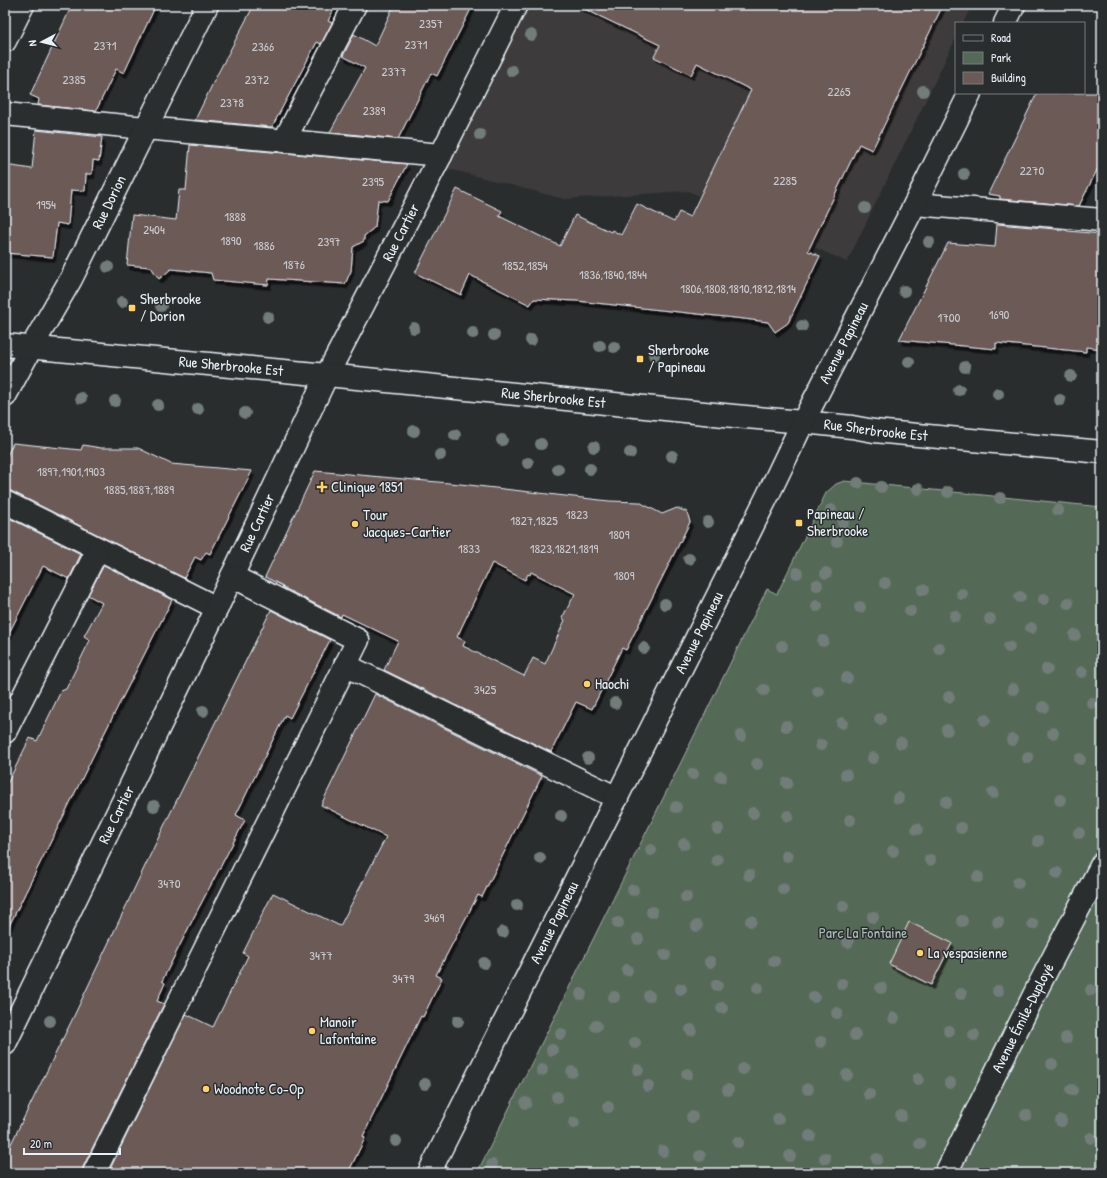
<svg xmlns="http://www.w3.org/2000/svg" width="1107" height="1178" font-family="'Patrick Hand',sans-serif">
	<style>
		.built { fill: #3e3a3a }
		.green { fill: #556a56; stroke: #9eaea7 }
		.building { fill: #6c5a57; stroke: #e8f1f8; fill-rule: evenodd; filter: url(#shadow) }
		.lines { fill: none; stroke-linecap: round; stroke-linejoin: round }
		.minor-casing { stroke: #e8f1f8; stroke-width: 25 }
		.major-casing { stroke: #e8f1f8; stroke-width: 25 }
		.minor { stroke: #2a2d2e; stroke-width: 22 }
		.major { stroke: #2a2d2e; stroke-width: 22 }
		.tree { fill: #727b79 }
		.poi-dot { fill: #ffd166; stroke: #2a2d2e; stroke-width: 1.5 }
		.labels { text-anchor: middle; stroke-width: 3; stroke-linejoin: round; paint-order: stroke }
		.number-label { font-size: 13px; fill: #c9cbd0 }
		.street-label { font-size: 15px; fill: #e8f1f8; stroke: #2a2d2e }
		.poi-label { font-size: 15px; fill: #e8f1f8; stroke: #2a2d2e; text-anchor: start }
		.park-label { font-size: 15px; fill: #adbbb7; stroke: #2a2d2e }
	</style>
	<defs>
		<filter id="shadow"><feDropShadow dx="2.5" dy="4.5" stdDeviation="0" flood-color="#0009"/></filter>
	</defs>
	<rect width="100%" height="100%" fill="#2a2d2e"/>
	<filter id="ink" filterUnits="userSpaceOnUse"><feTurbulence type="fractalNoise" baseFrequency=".025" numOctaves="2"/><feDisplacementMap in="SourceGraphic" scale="8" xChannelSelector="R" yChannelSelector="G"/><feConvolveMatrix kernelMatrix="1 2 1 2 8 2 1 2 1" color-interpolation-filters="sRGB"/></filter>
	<g filter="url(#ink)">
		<path class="built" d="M 527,5 L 972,5 L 963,23 L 956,23 L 956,38 L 847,262 L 688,191 L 564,199 L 445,168 Z"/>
		<path class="green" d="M 844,481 L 1102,507 L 1102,1173 L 477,1173 L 767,589 L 777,594 L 826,493 L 836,484 Z"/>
		<path class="building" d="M 72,5 L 156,5 L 124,73 L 116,69 L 96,111 L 38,105 L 39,99 L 30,95 Z
			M 254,5 L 336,5 L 328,21 L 332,23 L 321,44 L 317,42 L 272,127 L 195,120 L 217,75 Z
			M 394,5 L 473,5 L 437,76 L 431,73 L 398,139 L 330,132 L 365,68 L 343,56 L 354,34 L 375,46 Z
			M 576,5 L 943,5 L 872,150 L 859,144 L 808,251 L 820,256 L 788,323 L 775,332 L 768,322 L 744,319 L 577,301 L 534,299 L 530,305 L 470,275 L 461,295 L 415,273 L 457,189 L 502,211 L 499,216 L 560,246 L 575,215 L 611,232 L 612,230 L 621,235 L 637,204 L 674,222 L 679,212 L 690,217 L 751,90 L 697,63 L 691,75 L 654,57 L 660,45 Z
			M 1037,93 L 1102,93 L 1102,160 L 1079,206 L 1000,199 L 1000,196 L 988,194 Z
			M 36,130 L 102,137 L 99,161 L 93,160 L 92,174 L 86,174 L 85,191 L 71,190 L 68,225 L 57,223 L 53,257 L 5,253 L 5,165 L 32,169 Z
			M 190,145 L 284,153 L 407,164 L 388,201 L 378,200 L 375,227 L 364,236 L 364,241 L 353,247 L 351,271 L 345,284 L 269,279 L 268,285 L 213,280 L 211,273 L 171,269 L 159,279 L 151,267 L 127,265 L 132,215 L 176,220 L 179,190 L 186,190 Z
			M 997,224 L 1067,230 L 1067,231 L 1102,234 L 1102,349 L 1086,347 L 1086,352 L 996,343 L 996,349 L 899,340 L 948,243 L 995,247 Z
			M 13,443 L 81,450 L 83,445 L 101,448 L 138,448 L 171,464 L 252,471 L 210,554 L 206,552 L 201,560 L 195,557 L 184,578 L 11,491 L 5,490 L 5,460 Z
			M 315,471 L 460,484 L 609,501 L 639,502 L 662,514 L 677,508 L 687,512 L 690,522 L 626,650 L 622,648 L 592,709 L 576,702 L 551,752 L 384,670 L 398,641 L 342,614 L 341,617 L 282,587 L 283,586 L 265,577 ZM 492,563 L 525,580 L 528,574 L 530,575 L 531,572 L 575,594 L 562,618 L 565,620 L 545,664 L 533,658 L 524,676 L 463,646 L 465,641 L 457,637 Z
			M 5,516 L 81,554 L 69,579 L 43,566 L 5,641 Z
			M 104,565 L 172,600 L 105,732 L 5,934 L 5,788 L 30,738 L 37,741 L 61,691 L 66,689 L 90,640 L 84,636 L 102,603 L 88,595 Z
			M 271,610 L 330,640 L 290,718 L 285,715 L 236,815 L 245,820 L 194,917 L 162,981 L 165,983 L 157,1001 L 164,1004 L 83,1167 L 82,1173 L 5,1173 L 5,1156 L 73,1018 L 163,828 Z
			M 375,694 L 542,776 L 482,897 L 478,895 L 436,975 L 442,978 L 423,1017 L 421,1016 L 363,1136 L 365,1138 L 349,1171 L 345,1170 L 344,1173 L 108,1173 L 186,1014 L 213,1027 L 248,956 L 243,953 L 273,893 L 340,926 L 386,837 L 321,805 Z
			M 909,922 L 952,943 L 931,985 L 889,964 Z"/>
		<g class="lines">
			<defs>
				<g id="minor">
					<path d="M 5,41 L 23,5"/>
					<path d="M 5,114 L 145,128 L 441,155"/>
					<path d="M 284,141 L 355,5"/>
					<path d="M 915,204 L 1102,220"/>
					<path id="s1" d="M 5,396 L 31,348 L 71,279 L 207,5"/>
					<path d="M 5,502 L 217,608"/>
					<path d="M 345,665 L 617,798"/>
					<path d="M 5,732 L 98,549"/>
					<path id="s2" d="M 5,1044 L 217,608 L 327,375 L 441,155 L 516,5"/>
					<path d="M 94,1173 L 358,640 L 232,576"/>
					<path id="s3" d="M 946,1173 L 1038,987 L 1102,864"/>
				</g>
				<g id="major">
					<path d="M 1005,23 L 1014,5"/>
					<path id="s4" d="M 5,345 L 327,375 L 734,416 L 803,422 L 852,427 L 874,431 L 1102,452"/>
					<path id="s5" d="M 429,1173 L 767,497 L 803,422 L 915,204 L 970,93"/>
				</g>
			</defs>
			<use href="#minor" class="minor-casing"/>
			<use href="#major" class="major-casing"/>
			<use href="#minor" class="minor"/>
			<use href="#major" class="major"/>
		</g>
		<g class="tree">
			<circle cx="531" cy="35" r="6"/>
			<circle cx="512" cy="71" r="6"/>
			<circle cx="923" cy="91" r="6"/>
			<circle cx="480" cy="135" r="6"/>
			<circle cx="964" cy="174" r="6"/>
			<circle cx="865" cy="208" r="6"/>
			<circle cx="929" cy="242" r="6"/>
			<circle cx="108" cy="267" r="6"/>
			<circle cx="904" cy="291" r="6"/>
			<circle cx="122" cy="302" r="6"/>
			<circle cx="161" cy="306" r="6"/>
			<circle cx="268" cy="317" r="6"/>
			<circle cx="802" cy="326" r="6"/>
			<circle cx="414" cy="328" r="6"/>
			<circle cx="473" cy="333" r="6"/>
			<circle cx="494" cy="335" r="6"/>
			<circle cx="531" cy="340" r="6"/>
			<circle cx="600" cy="346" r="6"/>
			<circle cx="614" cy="347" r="6"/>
			<circle cx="654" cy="355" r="6"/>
			<circle cx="909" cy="362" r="6"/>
			<circle cx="965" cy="367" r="6"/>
			<circle cx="1071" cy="376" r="6"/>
			<circle cx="959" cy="390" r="6"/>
			<circle cx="998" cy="394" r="6"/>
			<circle cx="81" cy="398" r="6"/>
			<circle cx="1060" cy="400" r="6"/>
			<circle cx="115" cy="401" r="6"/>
			<circle cx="158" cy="405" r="6"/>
			<circle cx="198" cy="409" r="6"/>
			<circle cx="245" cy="413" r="6"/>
			<circle cx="414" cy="431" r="6"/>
			<circle cx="455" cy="435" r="6"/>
			<circle cx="502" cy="440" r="6"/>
			<circle cx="541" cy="444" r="6"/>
			<circle cx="594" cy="447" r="6"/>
			<circle cx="630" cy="453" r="6"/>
			<circle cx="440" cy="455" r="6"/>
			<circle cx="672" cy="456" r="6"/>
			<circle cx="528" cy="463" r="6"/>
			<circle cx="558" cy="469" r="6"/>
			<circle cx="590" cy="469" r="6"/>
			<circle cx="858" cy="483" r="6"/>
			<circle cx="881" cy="487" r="6"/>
			<circle cx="918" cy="489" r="6"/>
			<circle cx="948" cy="492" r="6"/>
			<circle cx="1000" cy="498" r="6"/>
			<circle cx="831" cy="510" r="6"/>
			<circle cx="1058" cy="510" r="6"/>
			<circle cx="708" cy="522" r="6"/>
			<circle cx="843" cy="523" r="6"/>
			<circle cx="837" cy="541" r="6"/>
			<circle cx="689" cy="559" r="6"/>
			<circle cx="797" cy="573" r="6"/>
			<circle cx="826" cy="573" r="6"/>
			<circle cx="885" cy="583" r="6"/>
			<circle cx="817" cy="585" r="6"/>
			<circle cx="923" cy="590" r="6"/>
			<circle cx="962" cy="594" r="6"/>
			<circle cx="1020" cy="597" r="6"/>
			<circle cx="1044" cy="599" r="6"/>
			<circle cx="1068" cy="603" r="6"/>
			<circle cx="665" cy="604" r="6"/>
			<circle cx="817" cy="606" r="6"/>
			<circle cx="860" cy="607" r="6"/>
			<circle cx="910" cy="611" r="6"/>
			<circle cx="955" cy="616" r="6"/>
			<circle cx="990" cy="619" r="6"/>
			<circle cx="1031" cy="628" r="6"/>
			<circle cx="1075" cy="635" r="6"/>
			<circle cx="823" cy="641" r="6"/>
			<circle cx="782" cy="646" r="6"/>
			<circle cx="1009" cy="647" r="6"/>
			<circle cx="644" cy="648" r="6"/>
			<circle cx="939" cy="648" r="6"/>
			<circle cx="1047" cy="669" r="6"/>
			<circle cx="1082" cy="672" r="6"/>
			<circle cx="847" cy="678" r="6"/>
			<circle cx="1013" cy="689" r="6"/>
			<circle cx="764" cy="690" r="6"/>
			<circle cx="818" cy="691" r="6"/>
			<circle cx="949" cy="697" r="6"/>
			<circle cx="615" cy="703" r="6"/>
			<circle cx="1092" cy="703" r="6"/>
			<circle cx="1043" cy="707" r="6"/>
			<circle cx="203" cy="711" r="6"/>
			<circle cx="880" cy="719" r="6"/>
			<circle cx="985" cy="720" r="6"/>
			<circle cx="842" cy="723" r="6"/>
			<circle cx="786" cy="726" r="6"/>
			<circle cx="947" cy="730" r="6"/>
			<circle cx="1053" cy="733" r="6"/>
			<circle cx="741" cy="736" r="6"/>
			<circle cx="1012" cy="740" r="6"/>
			<circle cx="901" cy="743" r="6"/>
			<circle cx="821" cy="745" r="6"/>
			<circle cx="588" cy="758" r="6"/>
			<circle cx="873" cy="758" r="6"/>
			<circle cx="1028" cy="758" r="6"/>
			<circle cx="1080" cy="759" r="6"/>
			<circle cx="757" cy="764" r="6"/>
			<circle cx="693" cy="774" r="6"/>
			<circle cx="846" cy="775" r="6"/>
			<circle cx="721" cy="777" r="6"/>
			<circle cx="787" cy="783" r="6"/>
			<circle cx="993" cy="793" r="6"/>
			<circle cx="898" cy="798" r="6"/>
			<circle cx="1060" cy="800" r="6"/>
			<circle cx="946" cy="802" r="6"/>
			<circle cx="154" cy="806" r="6"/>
			<circle cx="676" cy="807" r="6"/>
			<circle cx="753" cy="813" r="6"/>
			<circle cx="561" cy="816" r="6"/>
			<circle cx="788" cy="816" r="6"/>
			<circle cx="850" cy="820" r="6"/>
			<circle cx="961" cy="828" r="6"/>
			<circle cx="718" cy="829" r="6"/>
			<circle cx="917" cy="829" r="6"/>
			<circle cx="1079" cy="833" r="6"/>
			<circle cx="1038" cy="841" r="6"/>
			<circle cx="684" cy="844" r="6"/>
			<circle cx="651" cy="850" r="6"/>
			<circle cx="893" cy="851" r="6"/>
			<circle cx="787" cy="856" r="6"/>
			<circle cx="540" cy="858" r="6"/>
			<circle cx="717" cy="860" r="6"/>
			<circle cx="930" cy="860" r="6"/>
			<circle cx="1057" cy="873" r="6"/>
			<circle cx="749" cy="875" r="6"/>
			<circle cx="978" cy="877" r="6"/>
			<circle cx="1018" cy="883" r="6"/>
			<circle cx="783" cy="889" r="6"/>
			<circle cx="633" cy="890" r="6"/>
			<circle cx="686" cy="897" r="6"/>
			<circle cx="517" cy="905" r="6"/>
			<circle cx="843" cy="906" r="6"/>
			<circle cx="652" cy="912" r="6"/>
			<circle cx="873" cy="917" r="6"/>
			<circle cx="751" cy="921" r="6"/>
			<circle cx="962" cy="921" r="6"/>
			<circle cx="998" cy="922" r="6"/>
			<circle cx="618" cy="923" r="6"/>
			<circle cx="1033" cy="924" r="6"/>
			<circle cx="697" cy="926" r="6"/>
			<circle cx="503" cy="932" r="6"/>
			<circle cx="638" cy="939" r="6"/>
			<circle cx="848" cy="942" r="6"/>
			<circle cx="665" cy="955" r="6"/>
			<circle cx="980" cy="955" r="6"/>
			<circle cx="774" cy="961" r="6"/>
			<circle cx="710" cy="962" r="6"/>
			<circle cx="484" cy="963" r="6"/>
			<circle cx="627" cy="970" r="6"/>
			<circle cx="842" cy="984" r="6"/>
			<circle cx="717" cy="985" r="6"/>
			<circle cx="758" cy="988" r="6"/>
			<circle cx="881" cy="988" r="6"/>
			<circle cx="681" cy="989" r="6"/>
			<circle cx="1091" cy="990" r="6"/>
			<circle cx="998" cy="991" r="6"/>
			<circle cx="581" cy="994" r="6"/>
			<circle cx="961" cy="994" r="6"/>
			<circle cx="649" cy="996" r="6"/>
			<circle cx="614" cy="997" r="6"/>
			<circle cx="814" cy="997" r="6"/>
			<circle cx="722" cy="1008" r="6"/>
			<circle cx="837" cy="1013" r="6"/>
			<circle cx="894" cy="1018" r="6"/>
			<circle cx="50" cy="1021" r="6"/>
			<circle cx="458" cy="1021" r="6"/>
			<circle cx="596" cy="1026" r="6"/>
			<circle cx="691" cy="1030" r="6"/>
			<circle cx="949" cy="1031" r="6"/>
			<circle cx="561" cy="1034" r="6"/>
			<circle cx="855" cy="1035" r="6"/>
			<circle cx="974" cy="1035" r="6"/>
			<circle cx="1066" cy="1038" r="6"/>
			<circle cx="821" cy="1042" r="6"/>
			<circle cx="635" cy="1043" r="6"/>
			<circle cx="552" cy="1050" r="6"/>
			<circle cx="1052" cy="1064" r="6"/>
			<circle cx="743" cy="1069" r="6"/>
			<circle cx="542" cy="1070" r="6"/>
			<circle cx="638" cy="1070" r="6"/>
			<circle cx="572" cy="1072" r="6"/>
			<circle cx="687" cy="1074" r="6"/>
			<circle cx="847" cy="1075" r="6"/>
			<circle cx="918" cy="1079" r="6"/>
			<circle cx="950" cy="1083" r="6"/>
			<circle cx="425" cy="1084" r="6"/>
			<circle cx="648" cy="1086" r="6"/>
			<circle cx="808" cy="1089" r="6"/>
			<circle cx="728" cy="1090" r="6"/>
			<circle cx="1072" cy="1090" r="6"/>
			<circle cx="869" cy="1094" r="6"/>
			<circle cx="557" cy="1097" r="6"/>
			<circle cx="526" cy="1103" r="6"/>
			<circle cx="608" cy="1107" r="6"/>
			<circle cx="1026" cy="1115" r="6"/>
			<circle cx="901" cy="1116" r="6"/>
			<circle cx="692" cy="1117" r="6"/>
			<circle cx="778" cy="1119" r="6"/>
			<circle cx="1061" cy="1121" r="6"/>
			<circle cx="574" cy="1123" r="6"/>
			<circle cx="810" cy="1136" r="6"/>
			<circle cx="1091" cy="1138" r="6"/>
			<circle cx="396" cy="1141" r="6"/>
			<circle cx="738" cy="1142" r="6"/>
			<circle cx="920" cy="1144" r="6"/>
			<circle cx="663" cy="1151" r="6"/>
			<circle cx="700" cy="1156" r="6"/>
			<circle cx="790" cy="1156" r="6"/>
			<circle cx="825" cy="1158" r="6"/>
			<circle cx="877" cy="1159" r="6"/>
			<circle cx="492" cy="1165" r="6"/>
		</g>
	</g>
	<g class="poi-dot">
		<rect x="128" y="304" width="8" height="8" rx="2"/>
		<rect x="636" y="355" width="8" height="8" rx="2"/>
		<path d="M320 481h4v4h4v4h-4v4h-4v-4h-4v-4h4z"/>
		<rect x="795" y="519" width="8" height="8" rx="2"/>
		<circle cx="355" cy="524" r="4"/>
		<circle cx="587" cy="684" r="4"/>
		<circle cx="920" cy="953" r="4"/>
		<circle cx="312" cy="1031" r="4"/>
		<circle cx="206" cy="1089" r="4"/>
	</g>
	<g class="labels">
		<g class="number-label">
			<text x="431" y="28">2357</text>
			<text x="416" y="49">2371</text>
			<text x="105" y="50">2371</text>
			<text x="263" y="51">2366</text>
			<text x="394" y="76">2377</text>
			<text x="74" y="84">2385</text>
			<text x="257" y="84">2372</text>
			<text x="839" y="96">2265</text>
			<text x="232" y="107">2378</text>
			<text x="374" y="115">2389</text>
			<text x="1032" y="175">2270</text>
			<text x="785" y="185">2285</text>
			<text x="373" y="186">2395</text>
			<text x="46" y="209">1954</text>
			<text x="235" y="221">1888</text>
			<text x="154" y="234">2404</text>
			<text x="231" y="245">1890</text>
			<text x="329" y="246">2397</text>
			<text x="264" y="250">1886</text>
			<text x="294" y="269">1876</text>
			<text x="525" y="270">1852,1854</text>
			<text x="613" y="279">1836,1840,1844</text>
			<text x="738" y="293">1806,1808,1810,1812,1814</text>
			<text x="999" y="319">1690</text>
			<text x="949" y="322">1700</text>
			<text x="71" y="476">1897,1901,1903</text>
			<text x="139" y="494">1885,1887,1889</text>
			<text x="577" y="519">1823</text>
			<text x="534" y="525">1827,1825</text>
			<text x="619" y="539">1809</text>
			<text x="469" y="553">1833</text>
			<text x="564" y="553">1823,1821,1819</text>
			<text x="624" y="580">1809</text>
			<text x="485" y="694">3425</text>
			<text x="169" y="888">3470</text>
			<text x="434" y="922">3469</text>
			<text x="321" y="960">3477</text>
			<text x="403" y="983">3479</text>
		</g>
		<g class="street-label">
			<text dy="5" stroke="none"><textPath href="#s1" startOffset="220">Rue Dorion</textPath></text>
			<text dy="5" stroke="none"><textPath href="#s2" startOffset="903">Rue Cartier</textPath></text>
			<text dy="5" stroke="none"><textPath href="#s5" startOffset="928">Avenue Papineau</textPath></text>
			<text dy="5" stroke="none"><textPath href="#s4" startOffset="227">Rue Sherbrooke Est</textPath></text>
			<text dy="5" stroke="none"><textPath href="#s4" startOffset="551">Rue Sherbrooke Est</textPath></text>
			<text dy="5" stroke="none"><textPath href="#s4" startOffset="875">Rue Sherbrooke Est</textPath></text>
			<text dy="5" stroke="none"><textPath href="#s2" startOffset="579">Rue Cartier</textPath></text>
			<text dy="5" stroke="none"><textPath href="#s5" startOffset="604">Avenue Papineau</textPath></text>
			<text dy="5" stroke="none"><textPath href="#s2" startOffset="255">Rue Cartier</textPath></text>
			<text dy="5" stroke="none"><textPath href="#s5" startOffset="280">Avenue Papineau</textPath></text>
			<text dy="5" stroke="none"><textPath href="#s3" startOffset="173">Avenue Émile-Duployé</textPath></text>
		</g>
		<g class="poi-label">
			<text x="140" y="304">Sherbrooke<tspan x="140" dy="17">/ Dorion</tspan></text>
			<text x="648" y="355">Sherbrooke<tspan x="648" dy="17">/ Papineau</tspan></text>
			<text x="331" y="492">Clinique 1851</text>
			<text x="807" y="519">Papineau /<tspan x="807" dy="17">Sherbrooke</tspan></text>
			<text x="363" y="520">Tour<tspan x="363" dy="17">Jacques-Cartier</tspan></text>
			<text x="595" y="689">Haochi</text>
			<text x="928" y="958">La vespasienne</text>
			<text x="320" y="1027">Manoir<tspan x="320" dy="17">Lafontaine</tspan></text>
			<text x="214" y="1094">Woodnote Co-Op</text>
		</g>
		<g class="park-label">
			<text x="863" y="938">Parc La Fontaine</text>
		</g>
	</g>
	<rect width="1107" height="1178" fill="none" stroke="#2a2d2e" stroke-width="20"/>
	<rect x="10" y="10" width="1087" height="1158" fill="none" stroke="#e8f1f8" stroke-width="1.5" filter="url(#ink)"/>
	<rect x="955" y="22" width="130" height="72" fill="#2a2d2e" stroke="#767b7f"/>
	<rect x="963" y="35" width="20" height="6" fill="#2a2d2e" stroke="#767b7f"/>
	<text x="991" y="42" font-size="12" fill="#e8f1f8">Road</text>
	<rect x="963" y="52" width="20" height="12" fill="#556a56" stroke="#767b7f"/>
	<text x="991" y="62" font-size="12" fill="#e8f1f8">Park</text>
	<rect x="963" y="72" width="20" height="12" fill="#6c5a57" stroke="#767b7f"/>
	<text x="991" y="82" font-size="12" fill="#e8f1f8">Building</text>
	<g transform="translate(42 42) rotate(263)" stroke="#2a2d2e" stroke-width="3" paint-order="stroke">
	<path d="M0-3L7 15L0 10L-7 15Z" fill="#e8f1f8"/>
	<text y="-6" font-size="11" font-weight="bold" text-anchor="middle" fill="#e8f1f8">N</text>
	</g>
	<path d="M24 1148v6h96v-6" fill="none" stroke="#e8f1f8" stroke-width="2"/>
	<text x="30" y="1148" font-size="12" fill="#e8f1f8" stroke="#2a2d2e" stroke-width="3" paint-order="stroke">20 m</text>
</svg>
